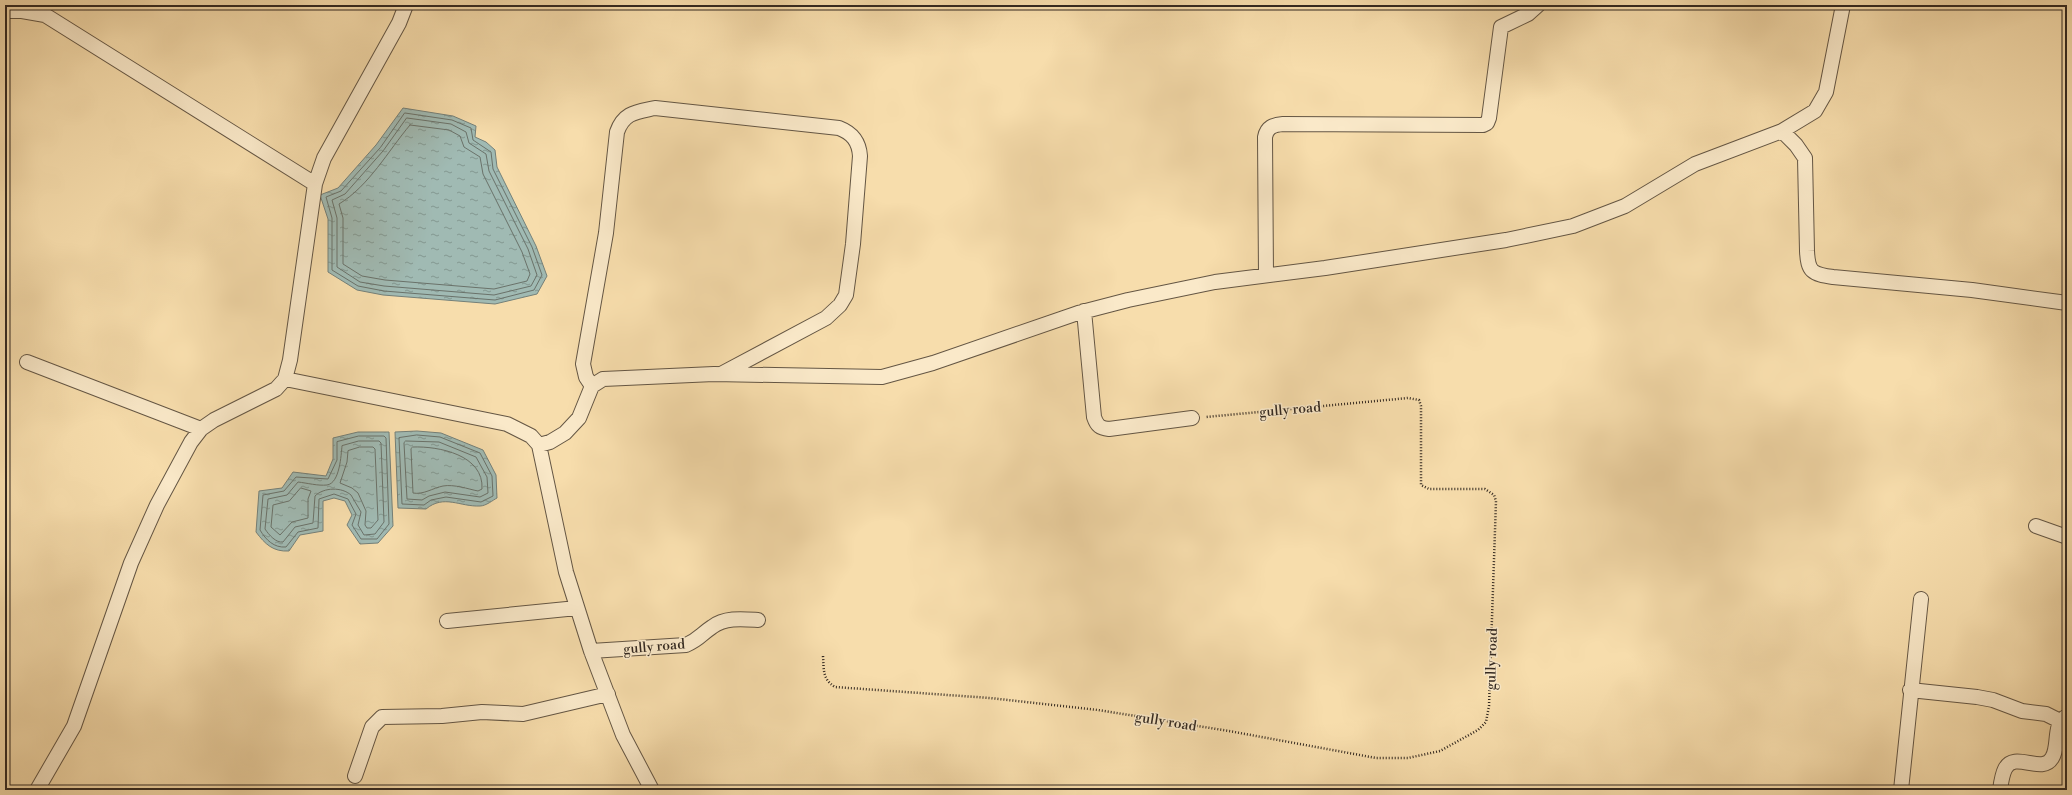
<svg xmlns="http://www.w3.org/2000/svg" width="2072" height="795" font-family="'Libre Bodoni',serif">
	<style>
		.water { fill: url(#water-ripples); stroke: #748079 }
		.lines { fill: none; stroke-linecap: round; stroke-linejoin: round }
		.shore { stroke: #6a726a; stroke-width: 1 }
		.street-casing { stroke: #645644; stroke-width: 16 }
		.path { stroke: #332921; stroke-width: 2.5; stroke-dasharray: 1 2; stroke-linecap: butt }
		.street { stroke: #fae9c9; stroke-width: 14 }
		.labels { text-anchor: middle; stroke-width: 3; stroke-linejoin: round; paint-order: stroke }
		.street-label { font-size: 14px; fill: #332921; stroke: #fae9c9 }
	</style>
	<defs>
		<pattern id="water-ripples" width="26" height="14" patternUnits="userSpaceOnUse"><rect width="26" height="14" fill="#a0bab3"/><path d="M2 4q2-2 4 0t4 0M15 11q2-2 4 0t4 0" fill="none" stroke="#839791"/></pattern>
	</defs>
	<rect width="100%" height="100%" fill="#f7ddac"/>
	<filter id="stains"><feTurbulence type="fractalNoise" baseFrequency=".005" numOctaves="4"/><feColorMatrix values="0 0 0 0 .2 0 0 0 0 .09 0 0 0 0 .02 0 0 0 .5 -.17"/></filter>
	<radialGradient id="worn" r=".72"><stop offset=".6" stop-color="#630" stop-opacity="0"/><stop offset="1" stop-color="#630" stop-opacity=".3"/></radialGradient>
	<path class="water" d="M 403,108 L 453,116 L 476,126 L 475,137 L 486,142 L 495,150 L 497,167 L 536,246 L 547,276 L 537,294 L 495,304 L 383,295 L 357,290 L 328,272 L 328,219 L 320,195 L 338,188 L 376,145 Z
		M 417,431 L 441,433 L 483,450 L 496,475 L 497,498 C 493,500 486,506 480,506 C 460,507 444,494 426,509 L 398,508 L 395,432 Z
		M 358,432 L 389,432 L 393,526 L 378,543 L 360,544 L 347,525 L 352,515 L 345,501 L 334,498 L 323,501 L 323,531 L 300,535 L 289,551 C 273,552 265,544 256,532 L 259,491 L 282,488 L 293,472 L 326,476 L 333,459 L 333,438 Z"/>
	<g class="lines">
		<path class="shore" d="M 405,113 L 452,120 L 471,128 L 473,140 L 491,152 L 493,169 L 532,247 L 542,275 L 534,290 L 495,300 L 384,291 L 358,286 L 332,270 L 332,218 L 326,197 L 341,191 L 380,148 Z
			M 407,118 L 451,124 L 466,132 L 469,143 L 486,154 L 489,171 L 528,249 L 537,275 L 531,286 L 494,295 L 384,286 L 360,282 L 337,267 L 337,218 L 332,200 L 345,194 L 383,151 Z
			M 410,125 L 449,130 L 460,136 L 464,147 L 480,157 L 483,174 L 522,252 L 530,274 L 527,281 L 494,289 L 385,280 L 362,276 L 343,264 L 343,218 L 339,204 C 369,186 388,151 410,125 Z
			M 417,435 L 440,437 L 480,453 L 492,476 L 493,496 L 481,502 L 446,497 L 431,500 L 424,505 L 402,504 L 399,438 Z
			M 359,436 L 384,436 L 386,438 L 389,524 L 377,539 L 361,539 L 352,525 L 356,514 L 348,499 L 334,494 L 319,499 L 318,528 L 298,532 L 286,547 C 274,548 266,540 260,530 L 263,495 L 284,491 L 296,477 L 328,479 L 337,460 L 337,442 Z
			M 359,441 L 379,441 L 381,443 L 384,522 L 375,534 L 364,535 L 358,525 L 361,512 L 351,495 C 342,487 324,487 315,496 L 313,523 L 295,527 L 283,542 C 276,543 269,535 265,529 L 268,499 L 287,495 L 298,482 C 307,483 318,486 327,485 C 340,483 341,455 342,446 Z
			M 406,441 L 439,442 L 476,457 L 487,477 L 488,493 L 480,497 L 445,492 L 429,496 L 422,500 L 407,499 L 404,443 Z
			M 360,447 L 373,447 L 375,449 L 378,520 L 371,528 L 367,528 L 365,525 L 366,511 L 358,493 L 352,488 L 340,483 L 347,462 L 348,451 Z
			M 413,447 C 439,446 484,455 482,489 L 478,491 C 468,489 454,484 443,486 C 433,488 423,495 413,493 L 411,449 Z
			M 301,488 L 311,491 L 308,499 L 308,518 L 292,522 L 280,535 L 271,527 L 273,505 L 289,501 Z"/>
		<defs>
			<path id="street" d="M 5,11 L 22,11 L 45,15 L 315,184
				M 1782,131 L 1796,145 L 1805,158 L 1807,251 C 1808,272 1812,274 1833,277 L 1972,290 L 2067,303
				M 1266,275 L 1265,137 C 1267,127 1273,125 1283,124 L 1483,125 L 1487,123 L 1489,118 L 1501,27 L 1528,14 L 1538,5
				M 1084,311 L 1094,417 C 1097,426 1100,428 1109,429 L 1192,418
				M 27,362 L 201,429
				M 285,379 L 507,424 L 531,436 L 539,445 L 566,572 L 591,651 L 623,735 L 652,790
				M 592,386 L 586,377 L 583,364 L 606,233 L 617,132 C 624,112 637,112 655,108 L 839,128 C 852,133 859,141 860,156 L 853,244 L 846,295 L 840,305 L 826,318 L 721,374
				M 539,445 L 550,442 L 565,433 L 579,418 L 592,386 L 603,379 L 714,374 L 882,377 L 933,363 L 1078,313 L 1128,300 L 1215,282 L 1325,268 L 1506,240 L 1573,226 L 1625,206 L 1695,164 L 1782,131 L 1815,111 L 1826,92 L 1843,5
				M 2036,526 L 2067,537
				M 447,621 L 577,608
				M 591,651 L 686,645 C 700,639 700,635 712,627 C 725,617 743,619 758,620
				M 1910,690 L 1977,697 L 1993,700 L 2022,711 L 2046,714 L 2060,721
				M 355,776 L 372,727 L 382,717 L 442,716 L 482,712 L 523,714 L 608,694
				M 37,790 L 74,726 L 131,563 L 157,505 L 191,442 L 201,429 L 214,420 L 276,389 L 285,379 L 290,360 L 315,184 L 324,158 L 399,23 L 406,5
				M 1901,790 L 1921,599
				M 2000,790 C 2001,783 2002,775 2005,769 C 2014,750 2042,775 2052,758 C 2060,746 2052,724 2067,716"/>
		</defs>
		<use href="#street" class="street-casing"/>
		<path class="path" d="M 823,656 C 824,669 822,679 835,687 L 990,698 L 1098,710 L 1229,731 L 1376,758 L 1408,758 L 1440,751 L 1478,730 L 1486,722 L 1489,706 L 1496,501 L 1494,495 L 1485,489 L 1429,489 L 1421,485 L 1421,406 L 1419,400 L 1408,398 L 1206,417"/>
		<use href="#street" class="street"/>
	</g>
	<g class="labels">
		<g class="street-label">
			<text transform="translate(1290 409) rotate(-5)" y="5">gully road</text>
			<text transform="translate(654 646) rotate(-5)" y="5">gully road</text>
			<text transform="translate(1491 659) rotate(-88)" y="5">gully road</text>
			<text transform="translate(1166 721) rotate(9)" y="5">gully road</text>
		</g>
	</g>
	<rect width="2072" height="795" fill="none" stroke="#f7ddac" stroke-width="20"/>
	<rect x="6" y="6" width="2060" height="783" fill="none" stroke="#332921" stroke-width="2"/>
	<rect x="10" y="10" width="2052" height="775" fill="none" stroke="#332921"/>
	<rect width="100%" height="100%" filter="url(#stains)"/>
	<rect width="100%" height="100%" fill="url(#worn)"/>
</svg>
